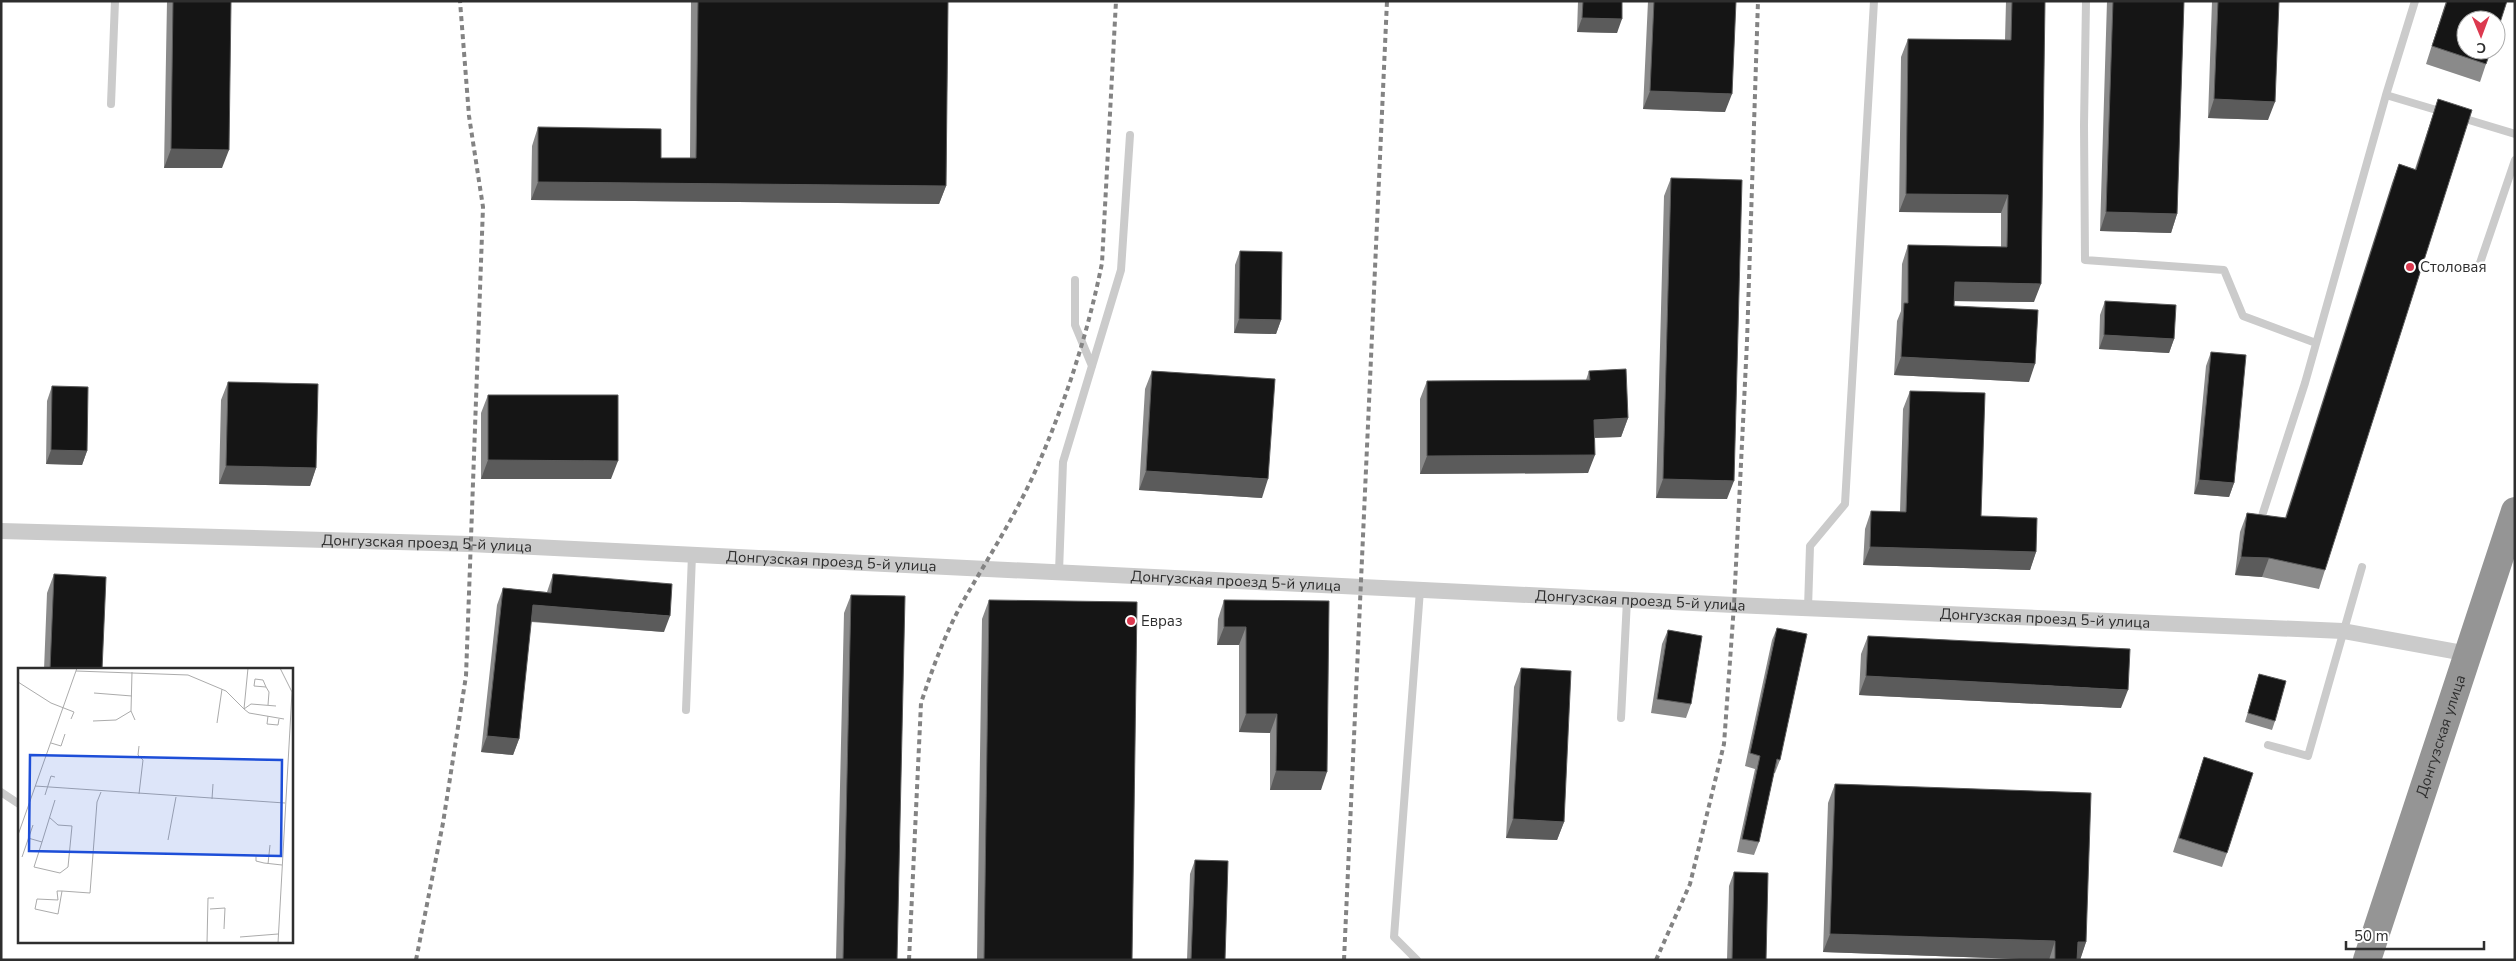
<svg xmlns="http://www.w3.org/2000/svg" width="2516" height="961" font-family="'Nunito Sans',sans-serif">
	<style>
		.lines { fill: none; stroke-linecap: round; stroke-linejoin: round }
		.lane { stroke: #cbcbcb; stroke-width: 8 }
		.street { stroke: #cbcbcb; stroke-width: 16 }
		.highway { stroke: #959595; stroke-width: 28 }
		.rail { stroke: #838383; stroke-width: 4; stroke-dasharray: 5 4; stroke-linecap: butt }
		.wall { fill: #8a8a8a }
		.shaded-wall { fill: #5b5b5b }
		.building { fill: #151515; stroke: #5b5b5b }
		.poi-dot { fill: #dc394f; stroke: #fff; stroke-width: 2 }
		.labels { text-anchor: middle; stroke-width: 5; stroke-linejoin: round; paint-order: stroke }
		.poi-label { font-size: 15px; fill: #2e2e2e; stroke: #fff; text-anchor: start }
		.street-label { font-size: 15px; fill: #2e2e2e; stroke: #fff }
		.inset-road { fill: none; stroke: #ababab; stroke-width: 1 }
		.view { fill: #1d4ed8; fill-opacity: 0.15; stroke: #1d4ed8; stroke-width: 2.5 }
		.inset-edge { fill: none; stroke: #2e2e2e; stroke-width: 2.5 }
	</style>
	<rect width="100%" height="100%" fill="#fff"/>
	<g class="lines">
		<path class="lane" d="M 2086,1 L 2084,125 L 2085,260 L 2224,270 L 2243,316 L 2316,343
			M 2386,95 L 2415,1
			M 111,104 L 115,1
			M 2459,117 L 2515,134
			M 2480,263 L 2515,160
			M 1075,280 L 1075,325 L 1092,366
			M 2260,522 L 2305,383 L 2386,95 L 2443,112
			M 1059,572 L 1063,462 L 1121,270 L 1130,135
			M 1808,608 L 1810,546 L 1845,504 L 1874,1
			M 686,710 L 692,555
			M 1621,718 L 1627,600
			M 2268,745 L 2308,756 L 2362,567
			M 1,792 L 19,804
			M 1417,960 L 1394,937 L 1420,590"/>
		<path class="street" id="s1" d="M 1,531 L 470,544 L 1734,605 L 2343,631 L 2469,654"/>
		<path class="highway" id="s2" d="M 2367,960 L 2515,511"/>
		<path class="rail" d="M 416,960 L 443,823 L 466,676 L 483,207 L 469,116 L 460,1
			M 909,960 L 921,703 C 933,667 946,631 965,598 C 990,555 1018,511 1038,465 C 1066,400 1088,333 1102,263 L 1116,1
			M 1344,960 L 1387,1
			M 1656,960 L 1690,884 L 1724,744 L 1734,605 L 1747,342 L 1758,1"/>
	</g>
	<path class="wall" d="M 167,1 L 231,1 L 222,168 L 164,168 Z
		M 691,1 L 948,1 L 946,186 L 939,204 L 531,200 L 532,146 L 538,127 L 661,158 L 690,158 Z
		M 1578,1 L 1622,1 L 1617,33 L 1577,32 Z
		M 1648,1 L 1736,1 L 1725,112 L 1643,109 Z
		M 2006,1 L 2045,1 L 2034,302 L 1954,301 L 1954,306 L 2029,382 L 1894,375 L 1897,321 L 1901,311 L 1902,264 L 1908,245 L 2001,247 L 2001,213 L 1899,212 L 1901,57 L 1908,39 L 2005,40 Z
		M 2107,1 L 2184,1 L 2177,214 L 2171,233 L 2100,231 Z
		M 2212,1 L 2279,1 L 2268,120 L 2208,118 Z
		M 2446,1 L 2507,1 L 2480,82 L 2426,64 Z
		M 2438,99 L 2325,570 L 2319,589 L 2262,577 L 2235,575 L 2240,532 L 2247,513 L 2285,518 L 2392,183 L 2399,164 L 2415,169 Z
		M 1671,178 L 1727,499 L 1656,498 L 1664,196 Z
		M 1240,251 L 1281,320 L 1276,334 L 1234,333 L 1235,265 Z
		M 2105,301 L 2174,339 L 2169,353 L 2099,349 L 2100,315 Z
		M 2211,352 L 2234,483 L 2229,497 L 2194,494 L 2206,366 Z
		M 1152,371 L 1262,498 L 1139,490 L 1145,389 Z
		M 1589,371 L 1628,418 L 1621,437 L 1595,438 L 1588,473 L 1420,474 L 1420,399 L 1427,381 L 1586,380 Z
		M 228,382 L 316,468 L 310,486 L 219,484 L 221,400 Z
		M 52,386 L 87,451 L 82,465 L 46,464 L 47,401 Z
		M 1910,391 L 1981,516 L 2036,552 L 2030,570 L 1863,565 L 1865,529 L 1871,511 L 1900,512 L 1903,409 Z
		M 488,395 L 611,479 L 481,479 L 481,413 Z
		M 54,574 L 102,670 L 44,670 L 47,593 Z
		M 553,574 L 664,632 L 531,622 L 519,739 L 513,755 L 481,752 L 497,605 L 503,588 L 547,592 Z
		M 851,595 L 897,960 L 836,960 L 844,613 Z
		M 989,600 L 1132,960 L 977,960 L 982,619 Z
		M 1224,600 L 1329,601 L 1321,790 L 1270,790 L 1270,733 L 1239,732 L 1239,645 L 1217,645 L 1218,619 Z
		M 1777,628 L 1780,760 L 1775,773 L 1774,773 L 1759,842 L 1754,855 L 1737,852 L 1755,769 L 1745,766 L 1772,640 Z
		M 1668,630 L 1691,704 L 1686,718 L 1651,713 L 1662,644 Z
		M 1868,636 L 2121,708 L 1859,695 L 1861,654 Z
		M 1521,668 L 1564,822 L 1557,840 L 1506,838 L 1514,687 Z
		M 2259,674 L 2275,721 L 2272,730 L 2245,722 Z
		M 2204,757 L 2227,853 L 2222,867 L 2173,852 Z
		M 1835,784 L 2086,942 L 2080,960 L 2049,960 L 1823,952 L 1828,803 Z
		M 1195,860 L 1225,960 L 1187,960 L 1190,874 Z
		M 1734,872 L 1766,960 L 1727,960 L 1729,886 Z"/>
	<path class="shaded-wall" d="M 1582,18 L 1622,19 L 1617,33 L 1577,32 Z
		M 1650,91 L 1732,94 L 1725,112 L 1643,109 Z
		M 2214,99 L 2275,102 L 2268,120 L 2208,118 Z
		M 171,149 L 229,150 L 222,168 L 164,168 Z
		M 538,182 L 946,186 L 939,204 L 531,200 Z
		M 1906,194 L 2008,195 L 2001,213 L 1899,212 Z
		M 2106,212 L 2177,214 L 2171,233 L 2100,231 Z
		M 1955,282 L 2041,284 L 2034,302 L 1948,301 Z
		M 1239,319 L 1281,320 L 1276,334 L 1234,333 Z
		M 2104,335 L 2174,339 L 2169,353 L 2099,349 Z
		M 1901,357 L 2035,364 L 2029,382 L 1894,375 Z
		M 1628,418 L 1621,437 L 1588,438 L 1594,420 Z
		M 51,450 L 87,451 L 82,465 L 46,464 Z
		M 1595,455 L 1588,473 L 1420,474 L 1427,456 Z
		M 488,460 L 618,461 L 611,479 L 481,479 Z
		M 226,466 L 316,468 L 310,486 L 219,484 Z
		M 1146,471 L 1268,479 L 1262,498 L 1139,490 Z
		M 1663,479 L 1734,481 L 1727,499 L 1656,498 Z
		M 2199,480 L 2234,483 L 2229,497 L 2194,494 Z
		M 1870,547 L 2036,552 L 2030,570 L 1863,565 Z
		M 2241,557 L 2269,558 L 2262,577 L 2235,575 Z
		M 533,605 L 670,616 L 664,632 L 527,621 Z
		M 1224,627 L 1246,627 L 1239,645 L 1217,645 Z
		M 1866,676 L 2128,690 L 2121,708 L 1859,695 Z
		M 1246,714 L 1277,714 L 1270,733 L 1239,732 Z
		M 487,736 L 519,739 L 513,755 L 481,752 Z
		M 1276,771 L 1327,772 L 1321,790 L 1270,790 Z
		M 1513,819 L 1564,822 L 1557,840 L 1506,838 Z
		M 1830,934 L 2055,941 L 2049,960 L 1823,952 Z
		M 2078,942 L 2086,942 L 2080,960 L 2071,960 Z"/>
	<path class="building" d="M 173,1 L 231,1 L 229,150 L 171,149 Z
		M 698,1 L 948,1 L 946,186 L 538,182 L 538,127 L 661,129 L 661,158 L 696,158 Z
		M 1583,1 L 1622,1 L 1622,19 L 1582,18 Z
		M 1654,1 L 1736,1 L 1732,94 L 1650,91 Z
		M 2012,1 L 2045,1 L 2041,284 L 1955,282 L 1954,306 L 2038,310 L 2035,364 L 1901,357 L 1904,303 L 1908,303 L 1908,245 L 2007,247 L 2008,195 L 1906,194 L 1908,39 L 2011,40 Z
		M 2113,1 L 2184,1 L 2177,214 L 2106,212 Z
		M 2218,1 L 2279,1 L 2275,102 L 2214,99 Z
		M 2447,1 L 2507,1 L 2496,35 L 2496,20 L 2466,20 L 2466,50 L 2491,50 L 2486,64 L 2432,46 Z
		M 2438,99 L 2472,110 L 2325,570 L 2269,558 L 2241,557 L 2247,513 L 2286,518 L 2399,164 L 2416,170 Z
		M 1671,178 L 1742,180 L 1734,481 L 1663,479 Z
		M 1240,251 L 1282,252 L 1281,320 L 1239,319 Z
		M 2105,301 L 2176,305 L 2174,339 L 2104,335 Z
		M 2211,352 L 2246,355 L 2234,483 L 2199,480 Z
		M 1626,369 L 1628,418 L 1594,420 L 1595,455 L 1427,456 L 1427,381 L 1590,380 L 1589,371 Z
		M 1152,371 L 1275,379 L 1268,479 L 1146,471 Z
		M 228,382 L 318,384 L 316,468 L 226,466 Z
		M 52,386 L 88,387 L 87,451 L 51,450 Z
		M 1910,391 L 1985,393 L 1981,516 L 2037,518 L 2036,552 L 1870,547 L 1871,511 L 1906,512 Z
		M 488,395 L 618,395 L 618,461 L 488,460 Z
		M 54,574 L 106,577 L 102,670 L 50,670 Z
		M 553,574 L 672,584 L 670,616 L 533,605 L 519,739 L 487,736 L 503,588 L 551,593 Z
		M 851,595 L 905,596 L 897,960 L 843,960 Z
		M 989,600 L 1137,602 L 1132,960 L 984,960 Z
		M 1224,600 L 1329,601 L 1327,772 L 1276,771 L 1277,714 L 1246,714 L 1246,627 L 1224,627 Z
		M 1777,628 L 1807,634 L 1780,760 L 1777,759 L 1759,842 L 1742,839 L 1760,756 L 1750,753 Z
		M 1668,630 L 1702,636 L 1691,704 L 1657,699 Z
		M 1868,636 L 2130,649 L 2128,690 L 1866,676 Z
		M 1521,668 L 1571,671 L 1564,822 L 1513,819 Z
		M 2259,674 L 2286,681 L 2275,721 L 2248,713 Z
		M 2204,757 L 2253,773 L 2227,853 L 2179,838 Z
		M 1835,784 L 2091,793 L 2086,942 L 2078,942 L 2077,960 L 2055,960 L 2055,941 L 1830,934 Z
		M 1195,860 L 1228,861 L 1225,960 L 1191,960 Z
		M 1734,872 L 1768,873 L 1766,960 L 1732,960 Z"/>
	<g class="poi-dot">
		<circle cx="2410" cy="267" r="5"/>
		<circle cx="1131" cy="621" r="5"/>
	</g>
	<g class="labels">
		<g class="poi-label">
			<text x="2420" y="272">Столовая</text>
			<text x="1141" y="626">Евраз</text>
		</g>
		<g class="street-label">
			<text dy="5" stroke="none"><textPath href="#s1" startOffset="426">Донгузская проезд 5-й улица</textPath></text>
			<text dy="5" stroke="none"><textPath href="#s1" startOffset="831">Донгузская проезд 5-й улица</textPath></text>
			<text dy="5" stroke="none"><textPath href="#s1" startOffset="1236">Донгузская проезд 5-й улица</textPath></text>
			<text dy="5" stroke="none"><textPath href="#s1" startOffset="1641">Донгузская проезд 5-й улица</textPath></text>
			<text dy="5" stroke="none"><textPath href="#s1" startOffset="2046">Донгузская проезд 5-й улица</textPath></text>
			<text dy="5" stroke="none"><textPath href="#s2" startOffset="236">Донгузская улица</textPath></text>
		</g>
	</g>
	<g transform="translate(18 668)">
		<rect width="275" height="275" fill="#fff"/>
		<path class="inset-road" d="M 58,3 L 170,7 L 208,23 L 226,41 L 230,0M 114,4 L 113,43 L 117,52M 0,14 L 33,35 L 56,44 L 53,51M 248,19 L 245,12 L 237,11 L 236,18 L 248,19 L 251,24 L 250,37M 76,25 L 114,28M 258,38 L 233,36 L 226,41 L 231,45 L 266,51M 250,48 L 249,56 L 260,57 L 261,51M 75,53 L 98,52 L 113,43M 199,55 L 204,21M 33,75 L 43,78 L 47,66M 121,78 L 120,87 L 125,92 L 121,126M 17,118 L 267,135M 27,127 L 33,108 L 37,109M 194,131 L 195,116M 0,167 L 59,0M 10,170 L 24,174 L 37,132M 150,172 L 158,129M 24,174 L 16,199 L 42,205 L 50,199 L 54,158 L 40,157 L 31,149M 4,189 L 15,157M 238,189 L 238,193 L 246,195 L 264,197M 250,196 L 252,177M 44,223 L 40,246 L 17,241 L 19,231 L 40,232 L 39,223 L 44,223 L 72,225 L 79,134 L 83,124M 192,241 L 207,240 L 206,261M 222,269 L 260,266M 189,275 L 190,230 L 196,230M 260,275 L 274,24 L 262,0"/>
		<path class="view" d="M 12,87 L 264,92 L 263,188 L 11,183 Z"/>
		<rect width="275" height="275" class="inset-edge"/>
	</g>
	<rect width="2516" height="961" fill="none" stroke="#2e2e2e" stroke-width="5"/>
	<g transform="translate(2481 35) rotate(179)"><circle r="24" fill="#ffffff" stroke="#ababab"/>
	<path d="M0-4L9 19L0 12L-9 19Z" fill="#dc394f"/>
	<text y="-8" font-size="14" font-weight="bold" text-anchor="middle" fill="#2e2e2e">С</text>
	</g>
	<path d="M2346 941v8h138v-8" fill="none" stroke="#2e2e2e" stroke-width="2.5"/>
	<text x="2354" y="941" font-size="15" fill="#2e2e2e" stroke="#ffffff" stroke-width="4" paint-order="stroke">50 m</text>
</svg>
